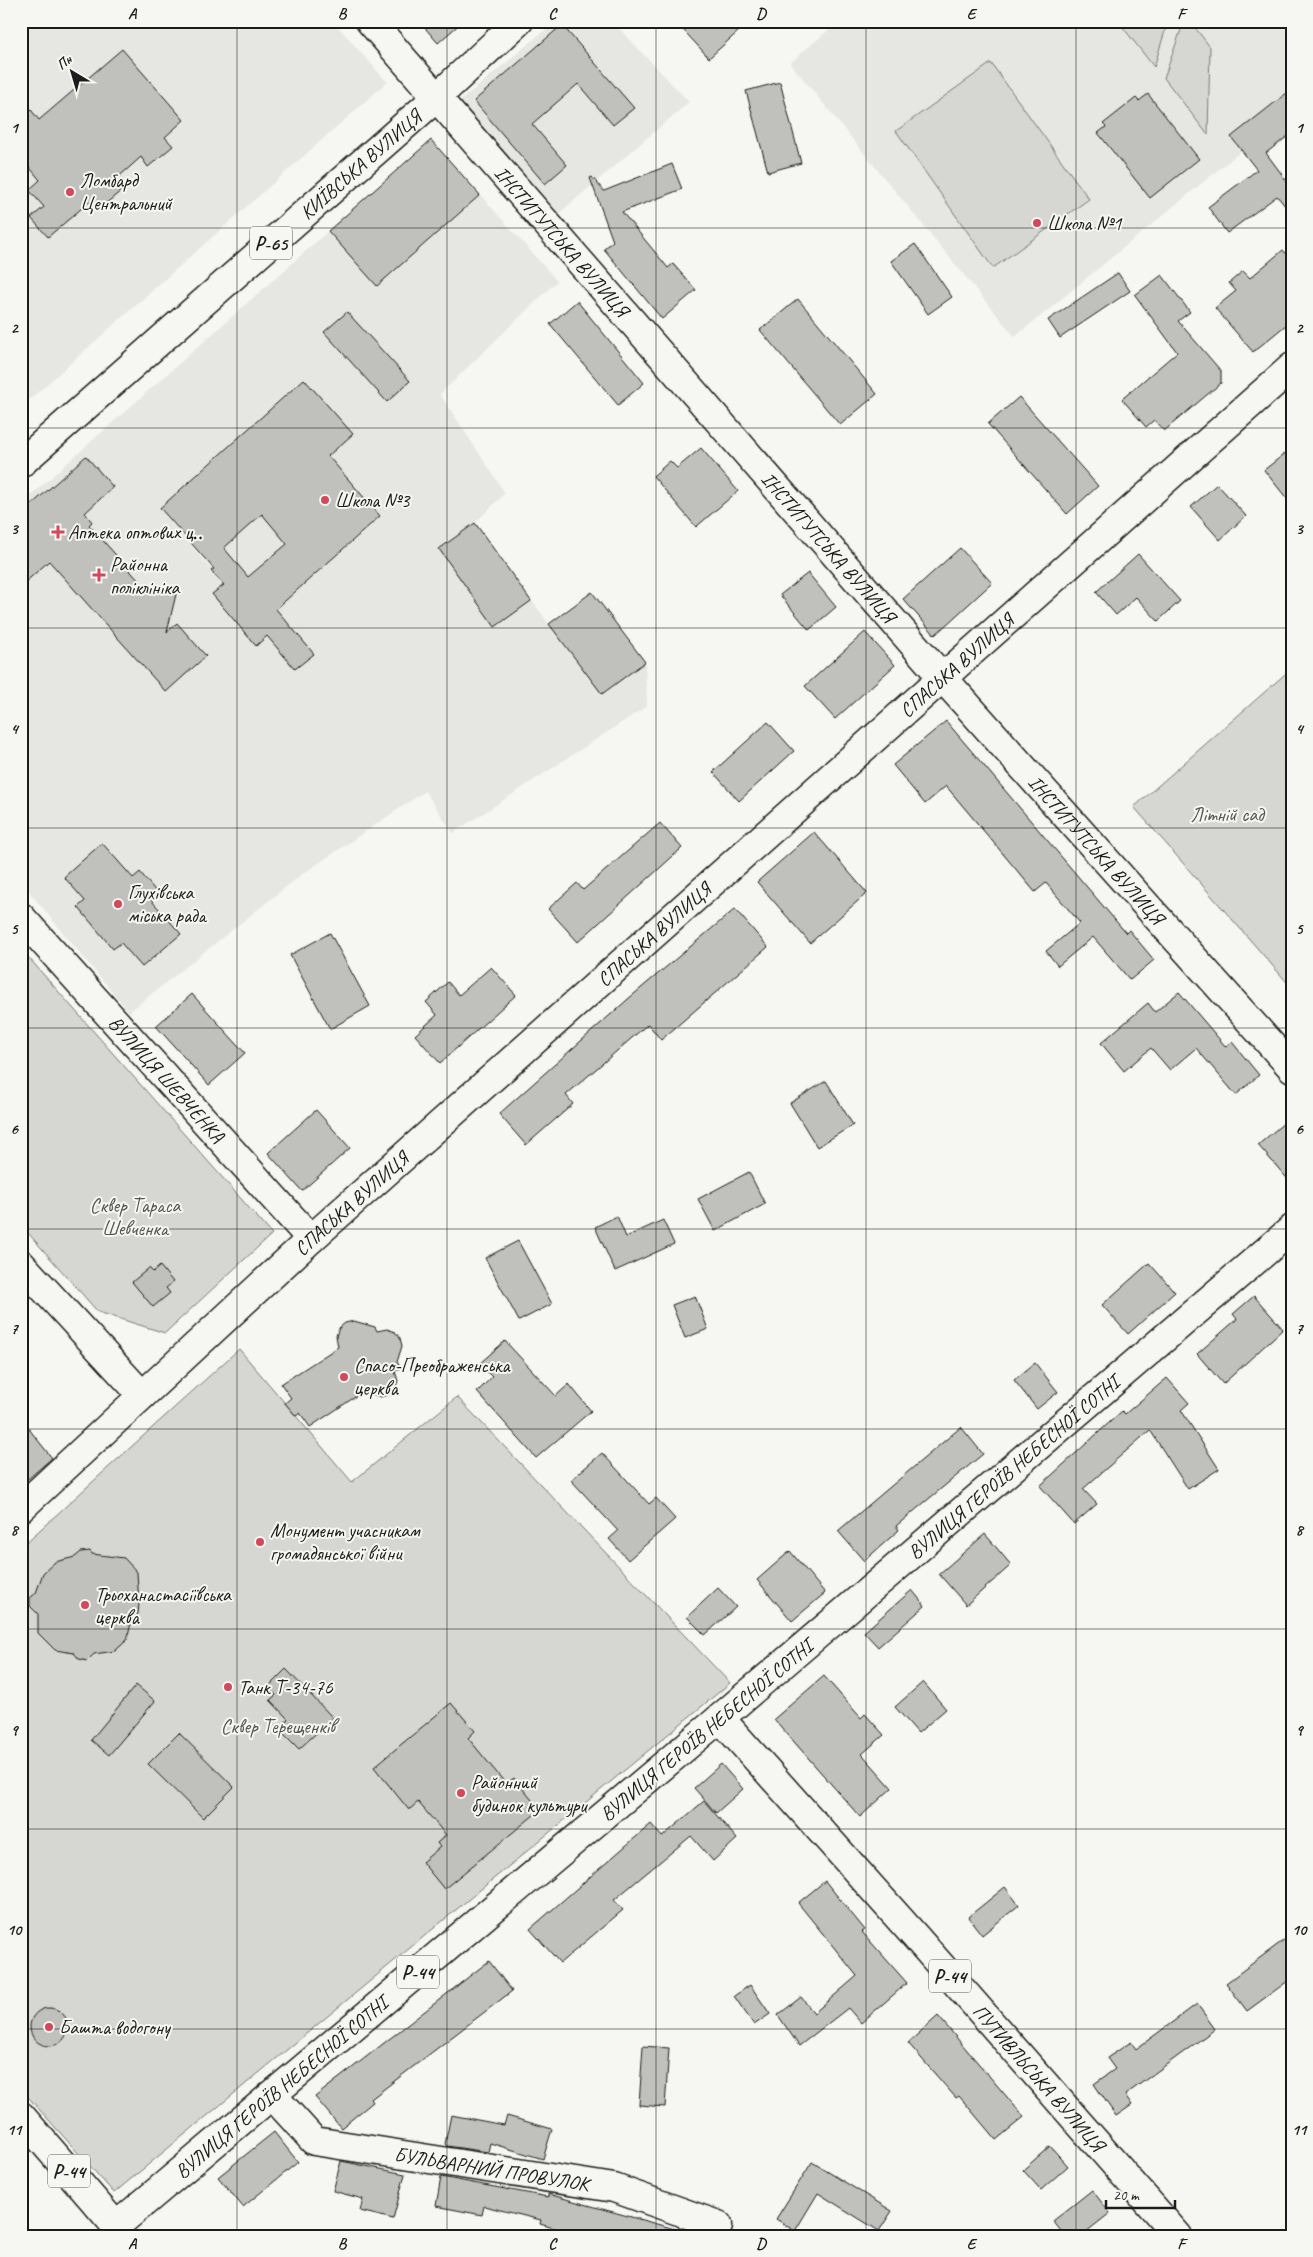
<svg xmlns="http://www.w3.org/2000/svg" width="1313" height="2257" font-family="Caveat,sans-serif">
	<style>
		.built { fill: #e6e6e2; fill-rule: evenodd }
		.green { fill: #d6d6d2; stroke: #797977 }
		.building { fill: #c0c0bd; stroke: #1c1c1c; fill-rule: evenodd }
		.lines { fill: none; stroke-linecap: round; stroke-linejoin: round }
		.minor-casing { stroke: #1c1c1c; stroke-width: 31 }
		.major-casing { stroke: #1c1c1c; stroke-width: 31 }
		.minor { stroke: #f6f6f2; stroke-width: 28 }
		.major { stroke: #f6f6f2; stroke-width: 28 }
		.grid { fill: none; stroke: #1c1c1c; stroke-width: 1; stroke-opacity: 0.55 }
		.poi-dot { fill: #d1495b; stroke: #f6f6f2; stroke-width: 2 }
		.labels { text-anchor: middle; stroke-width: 4; stroke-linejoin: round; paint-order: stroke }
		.shield { fill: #f6f6f2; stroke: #5d5d5c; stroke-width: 1 }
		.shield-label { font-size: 19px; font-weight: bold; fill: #1c1c1c }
		.street-label { font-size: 20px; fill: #1c1c1c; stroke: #f6f6f2 }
		.poi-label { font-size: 20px; fill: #1c1c1c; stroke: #f6f6f2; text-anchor: start }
		.park-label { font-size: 20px; fill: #545453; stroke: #f6f6f2 }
		.neatline { fill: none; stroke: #1c1c1c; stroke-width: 2 }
		.grid-label { font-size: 16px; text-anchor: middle; font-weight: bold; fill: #1c1c1c }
	</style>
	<rect width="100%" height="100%" fill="#f6f6f2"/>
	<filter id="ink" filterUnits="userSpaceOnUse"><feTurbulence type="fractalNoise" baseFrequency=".02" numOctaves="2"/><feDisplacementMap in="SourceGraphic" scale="10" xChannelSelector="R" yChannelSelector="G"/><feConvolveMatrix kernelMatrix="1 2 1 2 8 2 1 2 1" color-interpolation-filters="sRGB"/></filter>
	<g filter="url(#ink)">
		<path class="built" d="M 21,21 L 333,21 L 387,82 L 21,407 Z
			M 556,21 L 612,21 L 689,102 L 555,217 L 459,102 Z
			M 839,21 L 1292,21 L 1292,109 L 1015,337 L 790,63 Z
			M 431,140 L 557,281 L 440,394 L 505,493 L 475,523 L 549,624 L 592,592 L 645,662 L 647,706 L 453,833 L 425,791 L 301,875 L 129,1012 L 21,882 L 21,504 ZM 161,510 L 208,562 L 210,568 Z"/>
		<path class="green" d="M 1118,21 L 1168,21 L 1154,67 Z
			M 1184,21 L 1190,21 L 1210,47 L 1208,135 L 1164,78 Z
			M 991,63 L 1089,199 L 993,268 L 896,131 Z
			M 1292,668 L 1292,988 L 1134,807 Z
			M 21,949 L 272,1234 L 165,1333 L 98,1312 L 21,1225 Z
			M 239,1349 L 352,1482 L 457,1397 L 730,1683 L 114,2193 L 21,2089 L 21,1547 Z"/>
		<path class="building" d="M 419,21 L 463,21 L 438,43 Z
			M 675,21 L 750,21 L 709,58 Z
			M 562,25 L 634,108 L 613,125 L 578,84 L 532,124 L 567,165 L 545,184 L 474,101 Z
			M 122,49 L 184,120 L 165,137 L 173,146 L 148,167 L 141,157 L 114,181 L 122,190 L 97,211 L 89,202 L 48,237 L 31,218 L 44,207 L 29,190 L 40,180 L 21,157 L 21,97 L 39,120 Z
			M 780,82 L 801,163 L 768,172 L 746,91 Z
			M 1292,89 L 1292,133 L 1266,153 L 1292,188 L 1292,202 L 1286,207 L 1277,196 L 1227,233 L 1208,207 L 1257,170 L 1231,137 Z
			M 1148,94 L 1199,159 L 1150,198 L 1098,133 L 1106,127 L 1103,124 L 1136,98 L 1139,101 Z
			M 431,140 L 480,195 L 377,286 L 328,231 Z
			M 672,164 L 682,189 L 622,212 L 668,268 L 673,264 L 696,290 L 662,319 L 604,249 L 613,241 L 590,178 L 592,177 L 604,191 Z
			M 915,244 L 952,297 L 928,314 L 891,261 Z
			M 1283,250 L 1292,260 L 1292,320 L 1253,352 L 1215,308 L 1236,291 L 1229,283 L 1243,271 L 1250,278 Z
			M 1118,273 L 1130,291 L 1060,338 L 1048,320 Z
			M 1162,275 L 1190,312 L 1178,321 L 1221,371 L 1221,383 L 1164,431 L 1154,420 L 1146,427 L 1122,399 L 1177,352 L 1135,295 Z
			M 798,299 L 877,394 L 840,425 L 760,330 Z
			M 577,301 L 644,383 L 618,405 L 550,324 Z
			M 347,312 L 410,381 L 387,402 L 324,332 Z
			M 304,379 L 353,434 L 328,456 L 380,516 L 276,609 L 314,654 L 295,669 L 267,636 L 256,646 L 212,594 L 224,585 L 211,571 L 214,569 L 160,508 ZM 262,514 L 287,544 L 248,577 L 224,548 Z
			M 1019,397 L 1098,486 L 1067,514 L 988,424 Z
			M 701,448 L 738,491 L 696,527 L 653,476 L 670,461 L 677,468 Z
			M 1292,448 L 1292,505 L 1264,470 Z
			M 86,456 L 113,487 L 85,513 L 92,522 L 89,525 L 149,592 L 177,590 L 167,632 L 177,623 L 206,656 L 166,692 L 49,561 L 21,586 L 21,514 Z
			M 1217,484 L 1246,516 L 1220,540 L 1191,507 Z
			M 475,523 L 531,601 L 495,627 L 439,549 Z
			M 960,548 L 992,583 L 935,635 L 903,599 Z
			M 1138,554 L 1180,601 L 1158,621 L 1136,597 L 1116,615 L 1096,592 Z
			M 808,573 L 836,607 L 809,630 L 780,595 Z
			M 592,592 L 645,662 L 602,694 L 549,624 Z
			M 865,632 L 895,665 L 835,719 L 805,686 Z
			M 946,721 L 1126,933 L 1129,930 L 1154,960 L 1130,980 L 1093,937 L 1058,966 L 1046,951 L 1080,923 L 1046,883 L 1035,892 L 946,786 L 925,804 L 893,765 Z
			M 768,722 L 794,751 L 739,801 L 713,772 Z
			M 660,823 L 682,848 L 578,942 L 548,909 L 577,883 L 583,890 Z
			M 814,832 L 867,893 L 810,943 L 757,882 Z
			M 102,843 L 133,878 L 140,872 L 158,894 L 151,900 L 181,934 L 142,967 L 121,943 L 113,949 L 78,907 L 85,901 L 64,877 Z
			M 735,909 L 768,947 L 661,1040 L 648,1024 L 566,1095 L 573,1104 L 526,1145 L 499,1114 L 627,1000 Z
			M 330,933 L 370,1006 L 330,1029 L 290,955 Z
			M 491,967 L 516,995 L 440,1063 L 415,1035 L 437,1015 L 426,1002 L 448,982 L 459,995 Z
			M 1179,992 L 1226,1047 L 1232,1042 L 1259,1075 L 1236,1095 L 1196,1048 L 1170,1070 L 1151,1048 L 1124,1071 L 1101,1043 L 1148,1003 L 1155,1012 Z
			M 192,994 L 245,1053 L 209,1085 L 156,1026 Z
			M 826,1081 L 853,1125 L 817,1147 L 790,1103 Z
			M 316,1110 L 350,1148 L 302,1191 L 268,1153 Z
			M 1292,1116 L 1292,1184 L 1258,1145 Z
			M 749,1172 L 765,1204 L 715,1231 L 698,1199 Z
			M 617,1216 L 626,1237 L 663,1220 L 674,1244 L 615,1271 L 595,1227 Z
			M 518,1241 L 552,1304 L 519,1321 L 485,1258 Z
			M 1149,1263 L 1175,1292 L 1128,1334 L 1102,1305 Z
			M 160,1266 L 173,1282 L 166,1288 L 170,1293 L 153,1307 L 132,1282 L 149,1268 L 153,1272 Z
			M 695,1296 L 708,1329 L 685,1338 L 672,1305 Z
			M 1254,1296 L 1283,1329 L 1223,1384 L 1197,1354 L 1237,1319 L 1233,1314 Z
			M 354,1321 L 375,1327 L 377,1331 L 387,1329 L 395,1332 L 400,1338 L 402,1346 L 397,1362 L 401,1368 L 395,1371 L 398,1381 L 395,1389 L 388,1395 L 380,1397 L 364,1391 L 310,1427 L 300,1413 L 296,1416 L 285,1403 L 291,1398 L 281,1384 L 338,1347 L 336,1336 L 339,1328 L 345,1323 Z
			M 505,1341 L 556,1396 L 569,1384 L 591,1411 L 536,1458 L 477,1392 L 492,1377 L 479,1364 Z
			M 1035,1363 L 1058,1392 L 1037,1409 L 1014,1380 Z
			M 1167,1378 L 1189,1403 L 1181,1410 L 1219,1469 L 1188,1489 L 1150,1430 L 1083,1489 L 1097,1504 L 1074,1524 L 1040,1486 L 1122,1411 L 1125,1414 Z
			M 21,1419 L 52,1458 L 21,1485 Z
			M 961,1427 L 983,1454 L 896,1526 L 899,1530 L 864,1561 L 838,1531 Z
			M 602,1453 L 649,1504 L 656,1498 L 675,1519 L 628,1560 L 609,1539 L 618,1531 L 571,1480 Z
			M 985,1534 L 1011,1565 L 966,1605 L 939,1574 Z
			M 90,1551 L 92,1554 L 124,1558 L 137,1572 L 139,1604 L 138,1614 L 132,1619 L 127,1640 L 115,1651 L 94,1654 L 87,1661 L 79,1659 L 74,1653 L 55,1650 L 38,1633 L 38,1614 L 30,1606 L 30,1598 L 36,1593 L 43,1573 L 55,1562 L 75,1557 L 81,1552 Z
			M 790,1551 L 825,1593 L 792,1621 L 757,1580 Z
			M 718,1588 L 736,1607 L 705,1635 L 687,1617 Z
			M 912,1590 L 925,1606 L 878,1647 L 864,1632 Z
			M 286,1669 L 333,1718 L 299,1749 L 278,1728 L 288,1719 L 270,1700 L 276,1695 L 268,1687 Z
			M 824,1676 L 861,1718 L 865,1714 L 884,1735 L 862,1754 L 892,1788 L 860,1817 L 774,1719 Z
			M 923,1682 L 946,1709 L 918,1733 L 895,1707 Z
			M 136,1685 L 155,1701 L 109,1755 L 91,1740 Z
			M 451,1703 L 475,1731 L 468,1738 L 506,1784 L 514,1778 L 540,1810 L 444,1889 L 422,1862 L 440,1847 L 437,1843 L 446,1835 L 418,1802 L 409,1810 L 374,1767 Z
			M 179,1733 L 234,1787 L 203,1818 L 148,1764 Z
			M 721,1764 L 743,1789 L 716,1813 L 694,1788 Z
			M 704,1801 L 737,1839 L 713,1861 L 691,1836 L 614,1900 L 623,1910 L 560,1963 L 530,1929 L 651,1824 L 662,1837 Z
			M 825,1881 L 865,1930 L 862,1932 L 907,1983 L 861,2023 L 848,2008 L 799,2046 L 778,2015 L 801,1997 L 814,2013 L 857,1976 L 798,1903 Z
			M 1005,1887 L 1019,1905 L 982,1935 L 968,1917 Z
			M 1292,1934 L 1292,1978 L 1247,2011 L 1226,1983 Z
			M 489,1961 L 512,1991 L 371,2099 L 373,2102 L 341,2128 L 315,2097 Z
			M 750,1985 L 770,2014 L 754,2025 L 734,1996 Z
			M 1197,2004 L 1215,2029 L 1125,2095 L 1132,2105 L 1116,2116 L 1094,2084 L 1115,2069 L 1107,2058 L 1131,2042 L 1136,2049 Z
			M30 2027a19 19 0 1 1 38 0a19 19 0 1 1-38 0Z
			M 938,2016 L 1024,2117 L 996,2140 L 959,2096 L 956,2098 L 908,2043 Z
			M 643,2046 L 669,2048 L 665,2107 L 639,2105 Z
			M 451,2115 L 504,2125 L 507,2116 L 552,2129 L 543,2159 L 490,2143 L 488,2152 L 447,2146 L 445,2144 Z
			M 274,2132 L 298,2162 L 243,2207 L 218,2177 Z
			M 1050,2146 L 1068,2166 L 1041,2190 L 1023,2170 Z
			M 341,2161 L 405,2174 L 393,2219 L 360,2211 L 363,2199 L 333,2191 Z
			M 812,2162 L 892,2211 L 879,2231 L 818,2193 L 795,2231 L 776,2219 Z
			M 441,2177 L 548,2197 L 548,2194 L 682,2231 L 682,2236 L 566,2236 L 567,2232 L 540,2224 L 541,2220 L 484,2206 L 482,2215 L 436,2206 Z
			M 1092,2190 L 1110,2213 L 1081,2236 L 1065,2236 L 1053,2221 Z"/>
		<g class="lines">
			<defs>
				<g id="minor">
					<path id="s1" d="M 370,21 L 942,677 L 1292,1068"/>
					<path id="s2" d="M 21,917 L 311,1239"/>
					<path d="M 21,1264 L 142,1395"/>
					<path id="s3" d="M 21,1508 L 311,1239 L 1292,367"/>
					<path id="s4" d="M 720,1718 L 1292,1229"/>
					<path id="s5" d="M 272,2095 L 314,2141 L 614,2188 L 718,2225 L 715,2236"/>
				</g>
				<g id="major">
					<path id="s6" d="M 21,463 L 437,97 L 519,21"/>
					<path id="s7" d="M 21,2116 L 116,2226 L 720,1718 L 914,1935 L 1178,2236"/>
				</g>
			</defs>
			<use href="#minor" class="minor-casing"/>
			<use href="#major" class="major-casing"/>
			<use href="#minor" class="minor"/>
			<use href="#major" class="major"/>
		</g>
	</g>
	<path class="grid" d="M 237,21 L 237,2236M 447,21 L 447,2236M 656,21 L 656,2236M 866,21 L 866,2236M 1076,21 L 1076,2236M 21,228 L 1292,228M 21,428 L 1292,428M 21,628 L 1292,628M 21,828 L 1292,828M 21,1028 L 1292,1028M 21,1229 L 1292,1229M 21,1429 L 1292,1429M 21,1629 L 1292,1629M 21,1829 L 1292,1829M 21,2029 L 1292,2029"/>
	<g class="poi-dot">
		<circle cx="70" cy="192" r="5"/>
		<circle cx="1037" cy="223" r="5"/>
		<circle cx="325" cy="500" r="5"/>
		<path d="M55.5 524.5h5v5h5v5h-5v5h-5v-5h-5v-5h5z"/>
		<path d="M96.5 567.5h5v5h5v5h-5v5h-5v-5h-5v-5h5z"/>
		<circle cx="118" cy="904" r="5"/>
		<circle cx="344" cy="1377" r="5"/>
		<circle cx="260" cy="1542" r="5"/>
		<circle cx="85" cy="1605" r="5"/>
		<circle cx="228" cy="1687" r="5"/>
		<circle cx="461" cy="1793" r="5"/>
		<circle cx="49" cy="2027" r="5"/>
	</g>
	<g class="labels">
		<g class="shield">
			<rect x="250" y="226.5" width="42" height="33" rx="4"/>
			<rect x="397" y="1955.5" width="42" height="33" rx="4"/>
			<rect x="929" y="1959.5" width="42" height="33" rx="4"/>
			<rect x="48" y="2154.5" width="42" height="33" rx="4"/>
		</g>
		<g class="shield-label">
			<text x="271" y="250">Р-65</text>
			<text x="418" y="1979">Р-44</text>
			<text x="950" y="1983">Р-44</text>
			<text x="69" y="2178">Р-44</text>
		</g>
		<g class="street-label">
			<text dy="7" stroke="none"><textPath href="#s6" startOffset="452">КИЇВСЬКА ВУЛИЦЯ</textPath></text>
			<text dy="7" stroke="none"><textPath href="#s1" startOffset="292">ІНСТИТУТСЬКА ВУЛИЦЯ</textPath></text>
			<text dy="7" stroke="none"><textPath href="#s1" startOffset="698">ІНСТИТУТСЬКА ВУЛИЦЯ</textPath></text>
			<text dy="7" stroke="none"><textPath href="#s3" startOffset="1259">СПАСЬКА ВУЛИЦЯ</textPath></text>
			<text dy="7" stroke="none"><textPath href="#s1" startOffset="1102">ІНСТИТУТСЬКА ВУЛИЦЯ</textPath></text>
			<text dy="7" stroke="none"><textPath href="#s3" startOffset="854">СПАСЬКА ВУЛИЦЯ</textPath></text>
			<text dy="7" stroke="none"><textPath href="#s2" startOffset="218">ВУЛИЦЯ ШЕВЧЕНКА</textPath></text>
			<text dy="7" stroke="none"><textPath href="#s3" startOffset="449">СПАСЬКА ВУЛИЦЯ</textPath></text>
			<text dy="7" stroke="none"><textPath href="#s4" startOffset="386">ВУЛИЦЯ ГЕРОЇВ НЕБЕСНОЇ СОТНІ</textPath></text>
			<text transform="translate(706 1730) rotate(-40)" y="7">ВУЛИЦЯ ГЕРОЇВ НЕБЕСНОЇ СОТНІ</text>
			<text dy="7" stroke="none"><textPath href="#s7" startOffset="1415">ПУТИВЛЬСЬКА ВУЛИЦЯ</textPath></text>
			<text dy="7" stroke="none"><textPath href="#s7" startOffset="361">ВУЛИЦЯ ГЕРОЇВ НЕБЕСНОЇ СОТНІ</textPath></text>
			<text dy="7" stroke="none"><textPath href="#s5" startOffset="242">БУЛЬВАРНИЙ ПРОВУЛОК</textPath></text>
		</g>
		<g class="poi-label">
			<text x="80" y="187">Ломбард<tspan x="80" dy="23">Центральний</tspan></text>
			<text x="1047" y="230">Школа №1</text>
			<text x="335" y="507">Школа №3</text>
			<text x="68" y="539">Аптека оптових ц‥</text>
			<text x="110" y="571">Районна<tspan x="110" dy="23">поліклініка</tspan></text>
			<text x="128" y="899">Глухівська<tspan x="128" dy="23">міська рада</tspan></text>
			<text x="354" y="1372">Спасо-Преображенська<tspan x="354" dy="23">церква</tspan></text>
			<text x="270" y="1537">Монумент учасникам<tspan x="270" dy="23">громадянської війни</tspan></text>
			<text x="95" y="1601">Трьоханастасіївська<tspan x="95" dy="23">церква</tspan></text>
			<text x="238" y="1694">Танк Т-34-76</text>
			<text x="471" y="1789">Районний<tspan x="471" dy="23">будинок культури</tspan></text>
			<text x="59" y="2034">Башта водогону</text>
		</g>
		<g class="park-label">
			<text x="1227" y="821">Літній сад</text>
			<text x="135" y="1212">Сквер Тараса<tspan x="135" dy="23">Шевченка</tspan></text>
			<text x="278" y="1733">Сквер Терещенків</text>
		</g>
	</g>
	<rect width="1313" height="2257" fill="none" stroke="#f6f6f2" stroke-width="55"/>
	<g transform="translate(72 72) rotate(322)" stroke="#f6f6f2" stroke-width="4" paint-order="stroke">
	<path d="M0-4L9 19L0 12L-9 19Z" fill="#1c1c1c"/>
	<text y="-8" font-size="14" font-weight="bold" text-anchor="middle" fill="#1c1c1c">Пн</text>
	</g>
	<path d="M1106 2200v8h69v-8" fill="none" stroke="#1c1c1c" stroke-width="2.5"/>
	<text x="1113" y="2200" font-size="15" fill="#1c1c1c" stroke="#f6f6f2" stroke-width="4" paint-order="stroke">20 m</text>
	<rect x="28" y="28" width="1258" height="2202" class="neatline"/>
	<g class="grid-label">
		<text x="132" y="19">A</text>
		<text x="342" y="19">B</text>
		<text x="552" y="19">C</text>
		<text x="761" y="19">D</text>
		<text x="971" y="19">E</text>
		<text x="1181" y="19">F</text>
		<text x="14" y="133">1</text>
		<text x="1299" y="133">1</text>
		<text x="14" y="333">2</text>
		<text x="1299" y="333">2</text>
		<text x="14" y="534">3</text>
		<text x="1299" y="534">3</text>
		<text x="14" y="734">4</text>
		<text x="1299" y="734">4</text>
		<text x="14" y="934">5</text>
		<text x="1299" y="934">5</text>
		<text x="14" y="1134">6</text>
		<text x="1299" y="1134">6</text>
		<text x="14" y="1334">7</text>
		<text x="1299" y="1334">7</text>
		<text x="14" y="1535">8</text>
		<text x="1299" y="1535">8</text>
		<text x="14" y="1735">9</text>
		<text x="1299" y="1735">9</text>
		<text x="14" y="1935">10</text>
		<text x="1299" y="1935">10</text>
		<text x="14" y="2135">11</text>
		<text x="1299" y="2135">11</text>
		<text x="132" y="2249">A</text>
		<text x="342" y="2249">B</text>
		<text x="552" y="2249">C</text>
		<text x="761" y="2249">D</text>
		<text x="971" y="2249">E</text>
		<text x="1181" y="2249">F</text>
	</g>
</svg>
